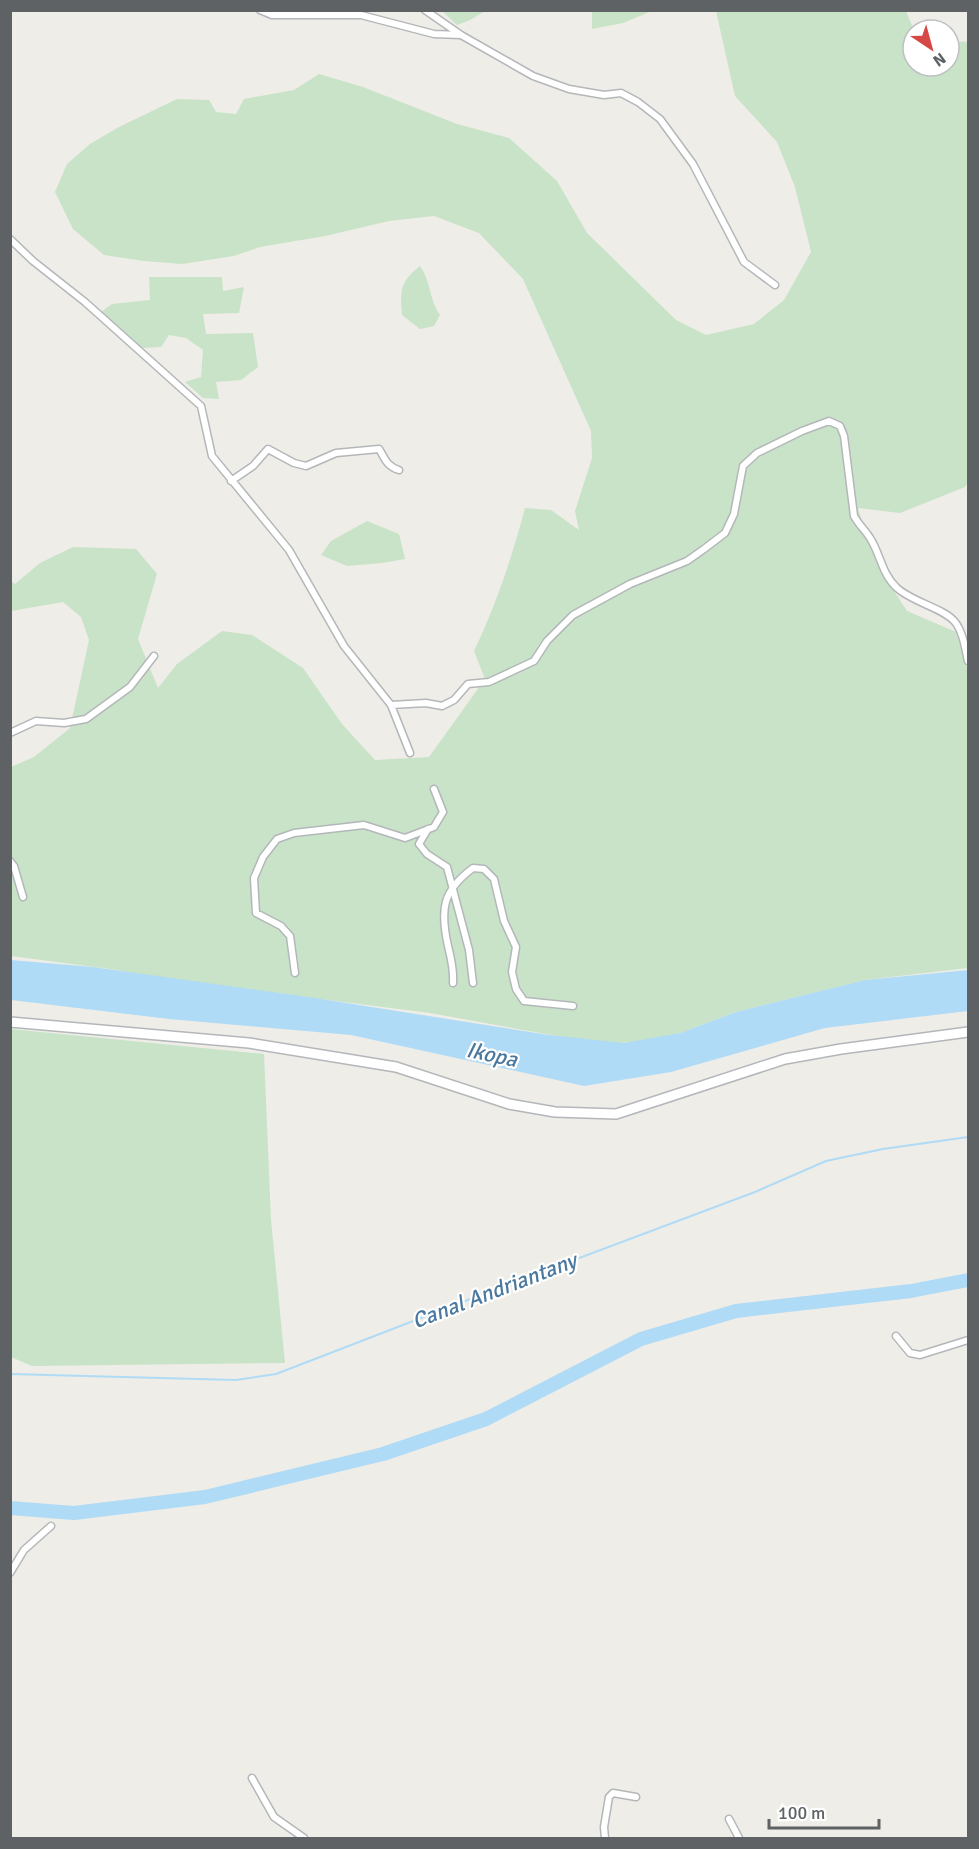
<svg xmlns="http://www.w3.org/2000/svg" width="979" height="1849" font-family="Signika,sans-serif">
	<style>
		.green { fill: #c8e3c7 }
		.water { fill: #b0dbf6 }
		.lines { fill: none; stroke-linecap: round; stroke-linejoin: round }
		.stream { stroke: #b0dbf6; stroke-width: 2 }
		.river { stroke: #b0dbf6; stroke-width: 14 }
		.street-casing { stroke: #b4b7ba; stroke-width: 9 }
		.secondary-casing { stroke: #b3b6ba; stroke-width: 12 }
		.street { stroke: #fff; stroke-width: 6 }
		.secondary { stroke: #fff; stroke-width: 9 }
		.labels { text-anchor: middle; stroke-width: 4.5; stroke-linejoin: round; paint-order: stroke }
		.water-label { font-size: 22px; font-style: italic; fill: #4b789e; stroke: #fff }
	</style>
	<rect width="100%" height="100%" fill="#efede7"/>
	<path class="green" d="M 442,11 L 485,11 L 470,20 L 457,25 Z
		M 592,11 L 592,10 L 652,11 L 623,23 L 592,29 Z
		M 716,11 L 906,11 L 914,30 L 913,66 L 949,66 L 949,41 L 968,42 L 968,482 L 965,487 L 900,513 L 858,508 L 867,538 L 890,585 L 907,611 L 956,632 L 968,671 L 968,968 L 865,980 L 736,1012 L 680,1033 L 636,1042 L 601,1044 L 430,1013 L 280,994 L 191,984 L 117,970 L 11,956 L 11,767 L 34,757 L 70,728 L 89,640 L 81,617 L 63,602 L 11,611 L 10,581 L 15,584 L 40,563 L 73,547 L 136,549 L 157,574 L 138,639 L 158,688 L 177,664 L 222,631 L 252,635 L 303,668 L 342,724 L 375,760 L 429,757 L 485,679 L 474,651 C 496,605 512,557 525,508 L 551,510 L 579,530 L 575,511 L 592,458 L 591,431 L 523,279 L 479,233 L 434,216 L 389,221 L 325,236 L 260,247 L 234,256 L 182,264 L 144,261 L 104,255 L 73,229 L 55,192 L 67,164 L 90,144 L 119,127 L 177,99 L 209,100 L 216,112 L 236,114 L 244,99 L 294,90 L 319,74 L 363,87 L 457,124 L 509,138 L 557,181 L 587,233 L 676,320 L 706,335 L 754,324 L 784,300 L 811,252 L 795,187 L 777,142 L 735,96 Z
		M 420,266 C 431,281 429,300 440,315 L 434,326 L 420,329 L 402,315 C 400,292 400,281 420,266 Z
		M 149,277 L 222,277 L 223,291 L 244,287 L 239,313 L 203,314 L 206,334 L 253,333 L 258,367 L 241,380 L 216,382 L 219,399 L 203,398 L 185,382 L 201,377 L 203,350 L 186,338 L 169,335 L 161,347 L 142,348 L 101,312 L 112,304 L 150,300 Z
		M 367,521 L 399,534 L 405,559 L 382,563 L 347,566 L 321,555 L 331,541 Z
		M 10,1029 L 264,1054 L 271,1220 L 285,1363 L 32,1366 L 11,1357 Z"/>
	<path class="water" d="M 11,960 L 93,967 L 315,998 L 549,1035 L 624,1043 L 680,1033 L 736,1012 L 865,980 L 968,970 L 968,1011 L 825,1028 L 671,1072 L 584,1086 L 351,1035 L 169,1019 L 11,1000 Z"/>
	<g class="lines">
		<path class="stream" d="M 10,1374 L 236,1380 L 276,1374 L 478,1296 L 755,1192 L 826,1161 L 883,1149 L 968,1137"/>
		<path class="river" d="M 10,1508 L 74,1513 L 205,1497 L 383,1454 L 486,1419 L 641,1339 L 736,1311 L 911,1291 L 968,1280"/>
		<defs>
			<path id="street" d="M 260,10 L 272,15 L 361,15 L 434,34 L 461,35
				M 425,10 L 461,35 L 533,76 L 569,89 L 604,95 L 621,93 L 638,102 L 660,119 L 693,164 L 744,262 L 775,285
				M 10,239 L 33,261 L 85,302 L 201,406 L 212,456 L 289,550 L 344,646 L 391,705 L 410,753
				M 231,481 L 253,466 L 268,449 L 294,463 L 306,466 L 336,453 L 379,449 C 385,458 386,466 399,470
				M 391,705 L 426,703 L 442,706 L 454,700 L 468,684 L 489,682 L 534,661 L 547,641 L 573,615 L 630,584 L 687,561 L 704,549 L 725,533 L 734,514 L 743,466 L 757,453 L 802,431 L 829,421 L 840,426 L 844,436 L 854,516 C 859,525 865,530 870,538 C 880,553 882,574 896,587 C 911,602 944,608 955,622 C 963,632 965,648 968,661
				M 10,733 L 36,721 L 64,723 L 86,719 L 130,687 L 154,656
				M 428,829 L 419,844 L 427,854 L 447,867 L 469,950 L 473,983
				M 10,861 L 14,866 L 23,897
				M 295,973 L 290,936 L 281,926 L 256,913 L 254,878 L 263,857 L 277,839 L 294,833 L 364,825 L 405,838 L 434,827 L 443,812 L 434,789
				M 453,983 C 454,969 451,959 448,946 C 440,910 442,891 473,868 L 484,869 L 494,879 L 504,921 L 516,947 L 512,972 L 516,989 L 524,1001 L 573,1006
				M 896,1336 L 910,1353 L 920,1355 L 968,1340
				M 10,1573 L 24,1550 L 51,1526
				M 252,1778 L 274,1817 L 304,1838
				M 729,1819 L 739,1838
				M 605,1838 L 604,1827 L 609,1797 L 613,1793 L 636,1797"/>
			<path id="secondary" d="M 10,1022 L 249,1043 L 396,1067 L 509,1104 L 555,1112 L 616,1114 L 785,1059 L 841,1049 L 968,1032"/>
		</defs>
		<use href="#street" class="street-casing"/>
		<use href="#secondary" class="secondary-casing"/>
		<use href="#street" class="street"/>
		<use href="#secondary" class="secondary"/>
	</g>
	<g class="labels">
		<g class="water-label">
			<text transform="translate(492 1054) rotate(12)" y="8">Ikopa</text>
			<text transform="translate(494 1290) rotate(-21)" y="8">Canal Andriantany</text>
		</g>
	</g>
	<rect width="979" height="1849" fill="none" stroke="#5e6265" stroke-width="24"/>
	<g transform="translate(931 48) rotate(144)"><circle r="28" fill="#ffffff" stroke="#bfc0c1" stroke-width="1.5"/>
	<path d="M0-4.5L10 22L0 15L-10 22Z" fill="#d64846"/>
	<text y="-9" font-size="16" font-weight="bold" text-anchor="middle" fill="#5e6265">N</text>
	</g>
	<path d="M769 1819v9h110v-9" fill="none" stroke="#5e6265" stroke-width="3"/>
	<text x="778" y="1819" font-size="18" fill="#5e6265" stroke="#ffffff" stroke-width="4.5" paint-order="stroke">100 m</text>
</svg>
